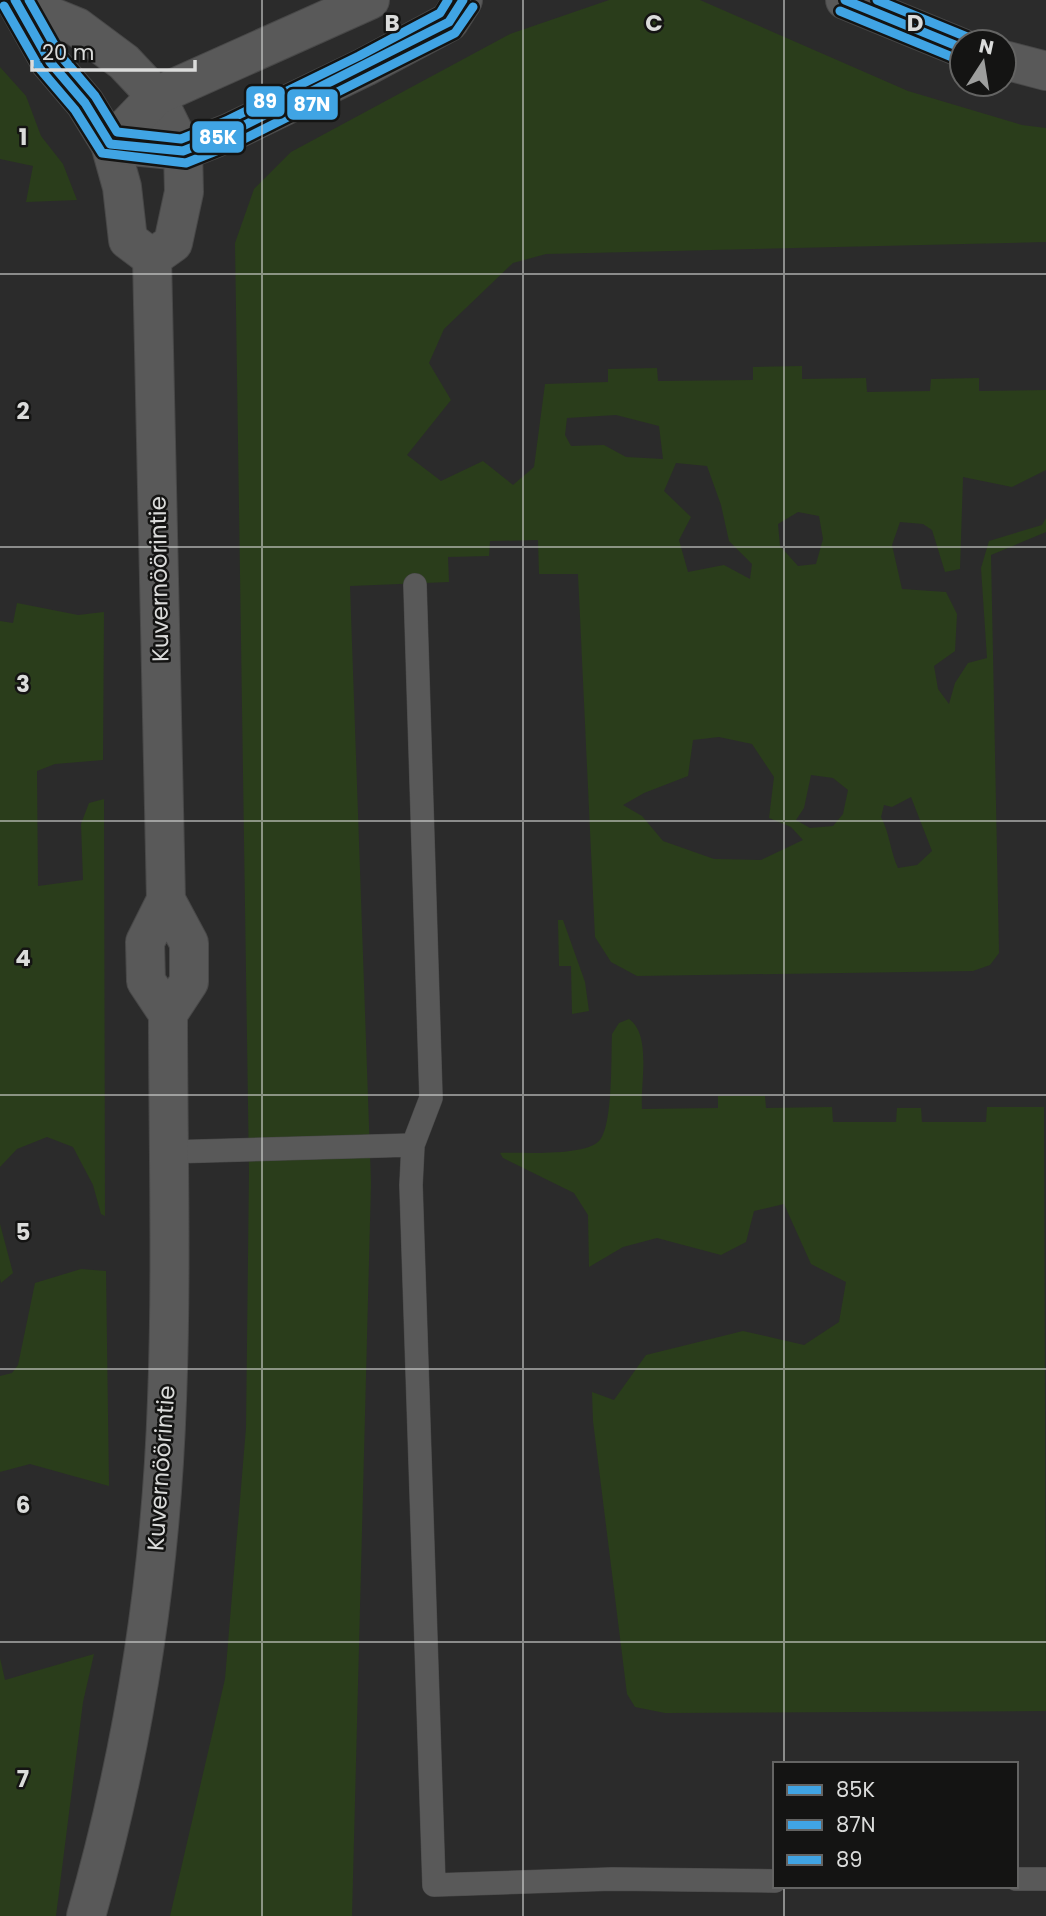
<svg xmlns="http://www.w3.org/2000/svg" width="1046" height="1916" font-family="Poppins,sans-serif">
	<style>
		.green { fill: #2a3d1b; fill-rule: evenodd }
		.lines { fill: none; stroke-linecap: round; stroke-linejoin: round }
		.lane-casing { stroke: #484848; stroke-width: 24 }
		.street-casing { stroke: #484848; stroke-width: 40 }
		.secondary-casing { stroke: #484848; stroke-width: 40 }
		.lane { stroke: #595959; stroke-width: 23 }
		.street { stroke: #595959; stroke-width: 38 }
		.secondary { stroke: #595959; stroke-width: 38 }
		.bus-1-casing { stroke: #141413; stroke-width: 14 }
		.bus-2-casing { stroke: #141413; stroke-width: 14 }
		.bus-3-casing { stroke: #141413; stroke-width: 14 }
		.bus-1 { stroke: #40a4e4; stroke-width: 9 }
		.bus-2 { stroke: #40a4e4; stroke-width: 9 }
		.bus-3 { stroke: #40a4e4; stroke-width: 9 }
		.grid { fill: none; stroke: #dbdcdb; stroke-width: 2; stroke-opacity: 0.55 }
		.labels { text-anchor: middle; stroke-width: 5; stroke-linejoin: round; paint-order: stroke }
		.street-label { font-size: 23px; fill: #dbdcdb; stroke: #141413 }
		.grid-label { font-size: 23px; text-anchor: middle; font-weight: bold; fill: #dbdcdb; stroke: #141413; stroke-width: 5; stroke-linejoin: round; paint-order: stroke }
		.line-badge { stroke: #141413; stroke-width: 2.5 }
		.badge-label { font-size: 19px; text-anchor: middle; font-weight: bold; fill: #fff }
	</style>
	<rect width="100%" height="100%" fill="#2b2b2b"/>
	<path class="green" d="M 609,0 L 700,0 L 908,91 L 1022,125 L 1046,128 L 1046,242 L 546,254 L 513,263 L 444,329 L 429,363 L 451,400 L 407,455 L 441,481 L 483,461 L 513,485 L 534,467 L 545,384 L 608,382 L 608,369 L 657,368 L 658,381 L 753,380 L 753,367 L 802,366 L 802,379 L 866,378 L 867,392 L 930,391 L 931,379 L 979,378 L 979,391 L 1046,390 L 1046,470 L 1012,487 L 963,477 L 960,569 L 945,572 L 932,530 L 923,524 L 900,522 L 892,545 L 902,589 L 946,592 L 957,614 L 955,651 L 934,666 L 938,689 L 949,704 L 955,683 L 968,663 L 987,658 L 981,568 L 989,541 L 1042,525 L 1046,518 L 1046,532 L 991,555 L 999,953 L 990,965 L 973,971 L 637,976 L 611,962 L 595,937 L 578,574 L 539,574 L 538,540 L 490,541 L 489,556 L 448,557 L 449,582 L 350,586 L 371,1183 L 352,1916 L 170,1916 L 225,1679 L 246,1428 L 249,1171 L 235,243 L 254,189 L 291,152 L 510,34 ZM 616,415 L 659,426 L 663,459 L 626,457 L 604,445 L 571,446 L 565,435 L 567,418 ZM 676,463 L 707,466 L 721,505 L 729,541 L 752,564 L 750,579 L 724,565 L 688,572 L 679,540 L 691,517 L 664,491 ZM 798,512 L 819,516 L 823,539 L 816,564 L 798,566 L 780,546 L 778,524 ZM 719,737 L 752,744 L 774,777 L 769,818 L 791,827 L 803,840 L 761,860 L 714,859 L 663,841 L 642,816 L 623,805 L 644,793 L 688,776 L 693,740 ZM 811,775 L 833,778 L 848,790 L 843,814 L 833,826 L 810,828 L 796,820 L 804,808 ZM 911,797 L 932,851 L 917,865 L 898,868 C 890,851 890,834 881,817 L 884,805 L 892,807 Z
		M 0,67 L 26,96 L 41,136 L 63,164 L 77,200 L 26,202 L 33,166 L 0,159 Z
		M 17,603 L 78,615 L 104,612 L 103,760 L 55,764 L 37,771 L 38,886 L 83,880 L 81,824 L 89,803 L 104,799 L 105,1216 L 101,1214 L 93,1185 L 73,1147 L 47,1137 L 17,1149 L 0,1167 L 0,621 L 13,623 Z
		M 558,920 L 563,920 L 585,982 L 589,1011 L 572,1014 L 571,966 L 559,966 Z
		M 629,1019 C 652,1035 640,1084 642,1109 L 718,1108 L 718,1096 L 765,1096 L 766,1108 L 832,1107 L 833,1122 L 896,1122 L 897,1108 L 921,1108 L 922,1122 L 986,1122 L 987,1107 L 1044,1107 L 1046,1711 L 665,1713 L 635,1707 L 627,1694 L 593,1421 L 592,1392 L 614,1400 L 646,1355 L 743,1331 L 804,1345 L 839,1322 L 846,1282 L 811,1264 L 784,1204 L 754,1211 L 746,1242 L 721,1255 L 657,1238 L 623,1247 L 589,1267 L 588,1215 L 574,1193 L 503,1158 L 500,1153 C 521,1152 586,1157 600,1140 C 613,1123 611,1057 612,1034 L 619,1023 Z
		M 0,1224 L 13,1273 L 1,1283 L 0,1279 Z
		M 81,1269 L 106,1271 L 109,1486 L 30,1464 L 0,1472 L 0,1376 L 12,1373 L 18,1365 L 35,1283 Z
		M 94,1654 L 83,1702 L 56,1916 L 0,1916 L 0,1658 L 5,1680 Z"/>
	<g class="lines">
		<defs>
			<path id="lane" d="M 415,585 L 431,1098 L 413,1145 L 411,1185 L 434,1885 L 612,1879 L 775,1881
				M 168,1152 L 413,1145
				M 1016,1879 L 1046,1879"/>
			<path id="street" d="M 110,144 L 122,187 L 128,240 L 152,258
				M 152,258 L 166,900 L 189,943 L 189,982 L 168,1014
				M 152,258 L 173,243 L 184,192 L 183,151 L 156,96
				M 86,1916 C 134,1749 161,1573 167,1400 C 172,1272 168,1142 168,1014 L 146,981 L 145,942 L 166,900"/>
			<path id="secondary" d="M 15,0 L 50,62 L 85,103 L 110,144
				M 845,0 L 962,48
				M 18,3 L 77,27 L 124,62 L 156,96
				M 1004,60 L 1046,71
				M 110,144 L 183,151 L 231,132 L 365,67 L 449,22 L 463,0
				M 110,144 L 156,96 L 370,0"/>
		</defs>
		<use href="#lane" class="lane-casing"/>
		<use href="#street" class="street-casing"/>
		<use href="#secondary" class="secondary-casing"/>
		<use href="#lane" class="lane"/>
		<use href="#street" class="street"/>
		<use href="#secondary" class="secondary"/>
		<defs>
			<path id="bus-1" d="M 15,0 L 50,62 L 85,103 L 110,144 L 183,151 L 231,132 L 449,22 L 463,0
				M 845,0 L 962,48"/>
			<path id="bus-2" d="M 4,6 L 40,69 L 75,110 L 102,153 L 186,163 L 236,143 L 455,33 L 473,7
				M 840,11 L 957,59"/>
			<path id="bus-3" d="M 29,0 L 60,55 L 95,96 L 117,132 L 181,139 L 226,121 L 359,56 L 440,13 L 448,0
				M 877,0 L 967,37"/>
		</defs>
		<use href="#bus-1" class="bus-1-casing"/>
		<use href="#bus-2" class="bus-2-casing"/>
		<use href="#bus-3" class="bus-3-casing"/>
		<use href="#bus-1" class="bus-1"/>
		<use href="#bus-2" class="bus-2"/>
		<use href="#bus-3" class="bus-3"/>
	</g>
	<path class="grid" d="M 262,0 L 262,1916M 523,0 L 523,1916M 784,0 L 784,1764M 0,274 L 1046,274M 0,547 L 1046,547M 0,821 L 1046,821M 0,1095 L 1046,1095M 0,1369 L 1046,1369M 0,1642 L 1046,1642M 784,1886 L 784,1916"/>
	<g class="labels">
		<g class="street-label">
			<text transform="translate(159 579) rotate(-91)" y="8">Kuvernöörintie</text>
			<text transform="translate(161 1468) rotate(-86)" y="8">Kuvernöörintie</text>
		</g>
	</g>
	<g class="grid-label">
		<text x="392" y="31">B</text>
		<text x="654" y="31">C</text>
		<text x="915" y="31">D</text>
		<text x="23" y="145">1</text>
		<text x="23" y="419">2</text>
		<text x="23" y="692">3</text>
		<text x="23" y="966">4</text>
		<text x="23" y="1240">5</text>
		<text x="23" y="1513">6</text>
		<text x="23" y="1787">7</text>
	</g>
	<g class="line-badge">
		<rect x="245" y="85" width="41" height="33" rx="7" fill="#40a4e4"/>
		<rect x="286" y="88" width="53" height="33" rx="7" fill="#40a4e4"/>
		<rect x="191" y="120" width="54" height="34" rx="7" fill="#40a4e4"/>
	</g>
	<g class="badge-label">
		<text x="265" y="108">89</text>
		<text x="312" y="111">87N</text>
		<text x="218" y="144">85K</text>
	</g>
	<rect x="773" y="1762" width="245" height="126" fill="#141413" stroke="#646463" stroke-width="2"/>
	<rect x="787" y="1785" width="35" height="10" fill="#40a4e4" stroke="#646463" stroke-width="2"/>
	<text x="836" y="1797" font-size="21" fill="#dbdcdb">85K</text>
	<rect x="787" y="1820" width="35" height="10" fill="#40a4e4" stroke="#646463" stroke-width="2"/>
	<text x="836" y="1832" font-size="21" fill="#dbdcdb">87N</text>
	<rect x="787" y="1855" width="35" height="10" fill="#40a4e4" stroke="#646463" stroke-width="2"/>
	<text x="836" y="1867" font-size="21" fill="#dbdcdb">89</text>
	<g transform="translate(983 63) rotate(12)"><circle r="33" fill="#141413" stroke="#646463" stroke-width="2"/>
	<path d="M0-5L12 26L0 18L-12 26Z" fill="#9d9e9d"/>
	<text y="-10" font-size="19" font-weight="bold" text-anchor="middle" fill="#dbdcdb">N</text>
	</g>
	<path d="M32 60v10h163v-10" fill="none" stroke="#dbdcdb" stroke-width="3.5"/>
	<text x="42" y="60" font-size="21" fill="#dbdcdb" stroke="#141413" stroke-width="5" paint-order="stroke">20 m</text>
</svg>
